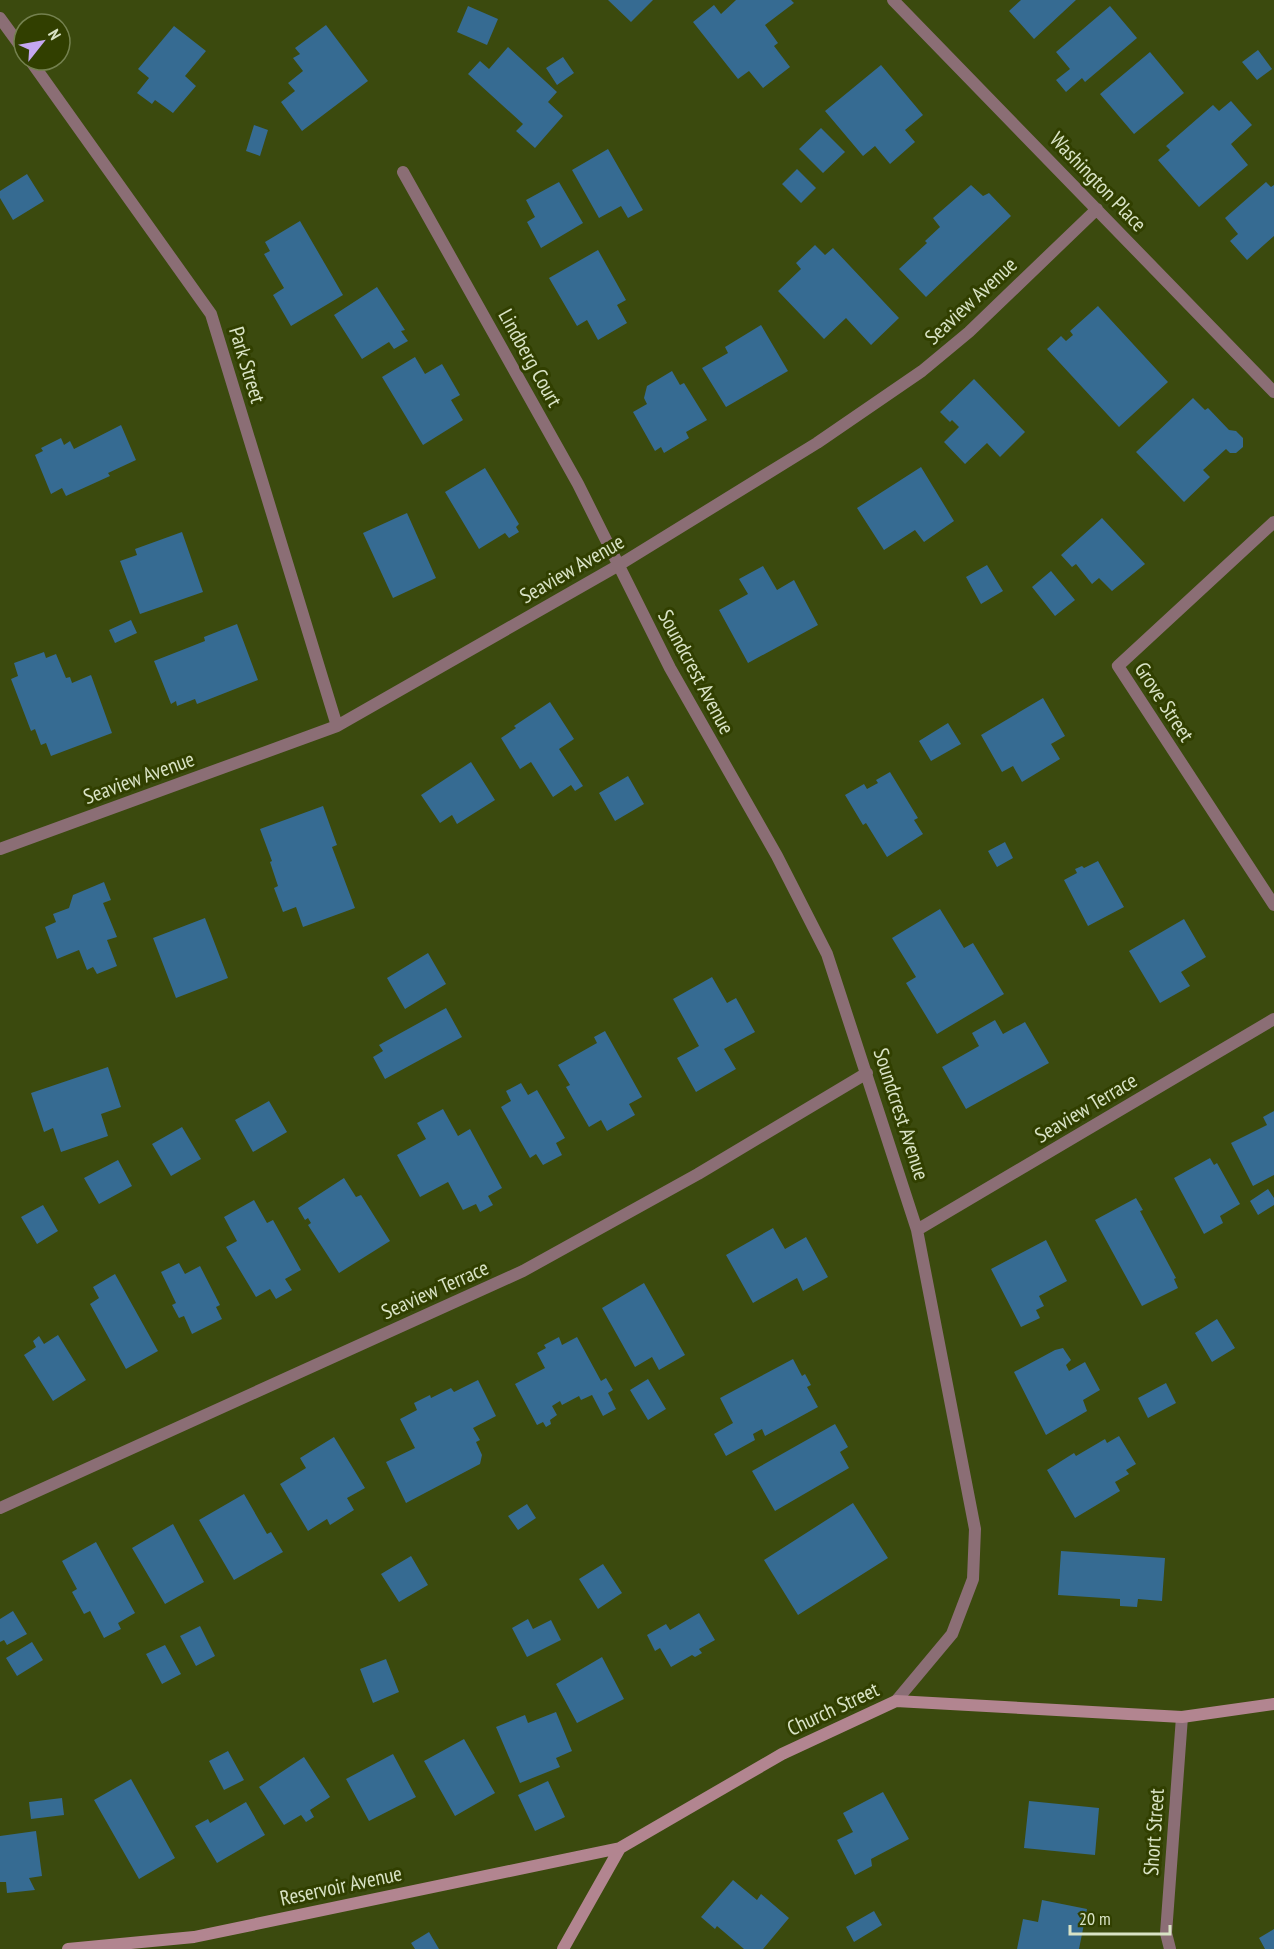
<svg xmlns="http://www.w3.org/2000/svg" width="1274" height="1949" font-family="'PT Sans Narrow',sans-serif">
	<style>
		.building { fill: #366b92 }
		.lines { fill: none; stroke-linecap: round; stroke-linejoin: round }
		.street { stroke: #8b6e75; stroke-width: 12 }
		.secondary { stroke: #b28590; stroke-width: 12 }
		.labels { text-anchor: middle; stroke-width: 6; stroke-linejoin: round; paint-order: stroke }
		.street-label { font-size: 21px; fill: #d9e3c5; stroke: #313f00 }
	</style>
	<rect width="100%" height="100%" fill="#3b4a0e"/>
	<path class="building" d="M 608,0 L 653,0 L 631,22 Z
		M 736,0 L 791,0 L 794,3 L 765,25 L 778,43 L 774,46 L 790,67 L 763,88 L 749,71 L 738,79 L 693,22 L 714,5 L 721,14 Z
		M 1021,0 L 1076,0 L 1034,39 L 1009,11 Z
		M 468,6 L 498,19 L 487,45 L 457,32 Z
		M 1110,6 L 1137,38 L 1085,82 L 1082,78 L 1066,92 L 1056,80 L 1070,69 L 1056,52 Z
		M 326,25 L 368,81 L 302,131 L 281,102 L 295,91 L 288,83 L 303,71 L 293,58 L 300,54 L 295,48 Z
		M 174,26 L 206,51 L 185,76 L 196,86 L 173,113 L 155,100 L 152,104 L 137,93 L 149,78 L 138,69 Z
		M 508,47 L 557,92 L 548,102 L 563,116 L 535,148 L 516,131 L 523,124 L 468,74 L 480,61 L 489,69 Z
		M 1258,50 L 1272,69 L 1257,80 L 1242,62 Z
		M 1150,52 L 1184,93 L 1134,134 L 1100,94 Z
		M 563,57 L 574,73 L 557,85 L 546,68 Z
		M 881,65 L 923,115 L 905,130 L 915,142 L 890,164 L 875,146 L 863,156 L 825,111 Z
		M 1231,101 L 1252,125 L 1231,144 L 1248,165 L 1199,207 L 1158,160 L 1170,150 L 1166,146 L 1213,105 L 1219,111 Z
		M 254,125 L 268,130 L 260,156 L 246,151 Z
		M 821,128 L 845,152 L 823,173 L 799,149 Z
		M 608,149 L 643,210 L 628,218 L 621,206 L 599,218 L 572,170 Z
		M 797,169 L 816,188 L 801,203 L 782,184 Z
		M 27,174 L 44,201 L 13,220 L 0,198 L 0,191 Z
		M 559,182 L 583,223 L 541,248 L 527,222 L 535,217 L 526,200 Z
		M 1266,182 L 1271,187 L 1274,185 L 1274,236 L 1247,260 L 1230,241 L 1238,234 L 1225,218 Z
		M 971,185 L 983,196 L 989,193 L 1011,216 L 926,297 L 899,269 L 927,243 L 925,241 L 940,227 L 933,218 Z
		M 300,221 L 343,295 L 291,326 L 273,295 L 284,288 L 264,254 L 270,251 L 265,242 Z
		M 815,245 L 825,255 L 833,248 L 899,318 L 871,345 L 846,318 L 824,339 L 778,291 L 801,269 L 796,263 Z
		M 598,250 L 626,300 L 617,305 L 627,323 L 598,340 L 587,320 L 577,326 L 549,278 Z
		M 377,287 L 405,330 L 401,331 L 408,341 L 394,349 L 389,342 L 362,359 L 334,315 Z
		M 1098,306 L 1168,382 L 1119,427 L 1047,349 L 1061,336 L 1066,341 L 1073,335 L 1070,331 Z
		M 761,325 L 788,371 L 726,407 L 702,368 L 728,353 L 725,347 Z
		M 415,357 L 425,374 L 442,364 L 460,395 L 451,400 L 463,420 L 423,445 L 382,377 Z
		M 672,371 L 680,385 L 684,383 L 707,420 L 686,432 L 689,438 L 664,453 L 661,447 L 655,451 L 633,412 L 647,404 L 644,398 L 647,386 Z
		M 974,379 L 1025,432 L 1000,457 L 987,443 L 965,464 L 944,442 L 959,427 L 952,420 L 950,422 L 940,412 Z
		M 1193,398 L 1205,410 L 1208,408 L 1229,430 L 1236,431 L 1243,438 L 1243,447 L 1236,453 L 1230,453 L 1226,449 L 1203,470 L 1210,477 L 1184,502 L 1136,452 Z
		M 121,425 L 136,460 L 108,473 L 110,476 L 66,496 L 62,488 L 51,494 L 35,455 L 43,451 L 41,448 L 61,438 L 64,445 L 70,441 L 74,449 Z
		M 921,467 L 954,521 L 924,542 L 915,530 L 884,550 L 857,508 Z
		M 485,468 L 519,524 L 516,527 L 519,532 L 509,538 L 505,533 L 479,549 L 445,492 Z
		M 407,513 L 436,578 L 393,598 L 363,533 Z
		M 1102,518 L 1145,564 L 1112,591 L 1099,578 L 1092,584 L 1076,564 L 1072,567 L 1061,555 Z
		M 182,532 L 203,592 L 140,614 L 120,561 L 137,555 L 135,549 Z
		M 987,565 L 1003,591 L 981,604 L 966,577 Z
		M 763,566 L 777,590 L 794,580 L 818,625 L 748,663 L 719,610 L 748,594 L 739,579 Z
		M 1051,571 L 1075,600 L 1055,616 L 1032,587 Z
		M 131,620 L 137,633 L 115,643 L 109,630 Z
		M 237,624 L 258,680 L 197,704 L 195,699 L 177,706 L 176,701 L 171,704 L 154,661 L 205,641 L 204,637 Z
		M 44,652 L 46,658 L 56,654 L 66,678 L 70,677 L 72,683 L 91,675 L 112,733 L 51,756 L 46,743 L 41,745 L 35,729 L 31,731 L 11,679 L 18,676 L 14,663 Z
		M 1043,698 L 1065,736 L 1051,744 L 1060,759 L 1022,782 L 1013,766 L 1002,772 L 981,735 Z
		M 550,702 L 574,739 L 559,749 L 583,786 L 575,791 L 571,785 L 553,797 L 531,762 L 520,769 L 501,738 L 516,728 L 514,726 Z
		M 948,723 L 961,744 L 931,761 L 919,741 Z
		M 471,762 L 495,800 L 457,824 L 452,815 L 440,823 L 421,795 Z
		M 890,772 L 918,818 L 914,820 L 923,834 L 887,857 L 866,823 L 863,825 L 845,795 L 864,784 L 867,789 L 878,783 L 876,780 Z
		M 628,776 L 644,804 L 615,821 L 599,793 Z
		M 323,806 L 337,845 L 332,847 L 355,908 L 303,927 L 296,907 L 283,912 L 274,888 L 278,886 L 270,862 L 272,861 L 260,829 Z
		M 1005,842 L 1013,858 L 997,867 L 988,851 Z
		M 1098,861 L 1124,907 L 1088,926 L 1064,880 L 1077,873 L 1075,869 L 1082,866 L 1084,868 Z
		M 104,882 L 111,900 L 103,903 L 117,937 L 107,940 L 117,966 L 97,974 L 93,967 L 87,970 L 79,950 L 57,959 L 45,927 L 56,922 L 53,914 L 69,908 L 73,895 Z
		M 940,909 L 964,948 L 973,943 L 1004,994 L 937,1034 L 906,983 L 916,977 L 892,938 Z
		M 205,918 L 228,978 L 176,998 L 153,938 Z
		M 1184,919 L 1206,957 L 1181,972 L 1190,986 L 1160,1003 L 1129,951 Z
		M 428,953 L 446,984 L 405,1009 L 387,978 Z
		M 712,977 L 727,1003 L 736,998 L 755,1032 L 724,1049 L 736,1069 L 696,1092 L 677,1058 L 699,1046 L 673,999 Z
		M 446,1008 L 462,1037 L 385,1079 L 373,1057 L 383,1051 L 379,1045 Z
		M 995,1020 L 1003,1034 L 1025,1022 L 1049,1063 L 966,1109 L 942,1067 L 979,1046 L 972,1033 Z
		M 605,1031 L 642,1097 L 629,1104 L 635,1115 L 607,1131 L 601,1120 L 589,1127 L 566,1087 L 570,1085 L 558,1065 L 597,1043 L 594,1037 Z
		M 108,1067 L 121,1107 L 101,1114 L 108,1136 L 61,1152 L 53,1128 L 44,1132 L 31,1093 Z
		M 521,1083 L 528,1095 L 537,1090 L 565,1138 L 556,1143 L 562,1155 L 543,1165 L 536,1154 L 530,1158 L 501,1107 L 511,1101 L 506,1091 Z
		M 269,1101 L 287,1132 L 253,1152 L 235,1120 Z
		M 443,1109 L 458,1136 L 470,1129 L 502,1188 L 488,1196 L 493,1205 L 480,1212 L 476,1204 L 463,1210 L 448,1182 L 420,1197 L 397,1155 L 426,1139 L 417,1123 Z
		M 1274,1111 L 1274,1175 L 1253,1186 L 1231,1143 L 1267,1125 L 1263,1117 Z
		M 182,1127 L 201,1159 L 171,1176 L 152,1144 Z
		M 1210,1158 L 1214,1165 L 1217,1163 L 1240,1204 L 1220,1216 L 1223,1223 L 1204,1234 L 1174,1178 Z
		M 118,1160 L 132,1186 L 99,1204 L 84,1178 Z
		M 344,1178 L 356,1197 L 361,1195 L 390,1241 L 339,1273 L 308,1225 L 311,1223 L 308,1218 L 305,1220 L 298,1208 Z
		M 1268,1189 L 1274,1198 L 1274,1205 L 1258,1215 L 1250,1201 Z
		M 1136,1198 L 1143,1210 L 1140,1211 L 1176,1278 L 1174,1279 L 1178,1288 L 1142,1306 L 1095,1220 Z
		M 254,1200 L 267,1223 L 273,1220 L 301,1270 L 285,1279 L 292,1290 L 276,1299 L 270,1289 L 256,1297 L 226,1247 L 237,1241 L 224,1217 Z
		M 43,1205 L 58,1231 L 37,1244 L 21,1217 Z
		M 773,1228 L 785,1249 L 806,1237 L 828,1277 L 803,1291 L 797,1278 L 753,1303 L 726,1255 Z
		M 1046,1240 L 1067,1281 L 1039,1296 L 1044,1306 L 1036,1310 L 1040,1318 L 1021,1327 L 991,1269 Z
		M 179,1263 L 185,1274 L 200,1266 L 220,1305 L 216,1307 L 222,1319 L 192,1334 L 184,1316 L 179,1318 L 172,1305 L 176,1303 L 161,1272 Z
		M 115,1274 L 158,1351 L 126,1369 L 90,1304 L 99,1298 L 93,1287 Z
		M 644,1283 L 685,1355 L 659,1370 L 652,1357 L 635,1367 L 602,1308 Z
		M 1217,1319 L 1235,1348 L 1212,1362 L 1195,1333 Z
		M 58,1335 L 86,1380 L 53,1401 L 24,1355 L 36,1347 L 33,1341 L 39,1336 L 44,1344 Z
		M 559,1337 L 562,1345 L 577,1337 L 601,1381 L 606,1378 L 613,1390 L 608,1393 L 616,1409 L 603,1416 L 592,1395 L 581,1400 L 579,1396 L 562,1405 L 560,1401 L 552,1406 L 557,1415 L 550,1420 L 551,1424 L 546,1427 L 543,1422 L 537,1425 L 515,1384 L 545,1368 L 537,1353 L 546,1348 L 544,1345 Z
		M 1063,1348 L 1071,1360 L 1066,1365 L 1069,1371 L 1085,1362 L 1100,1390 L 1083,1400 L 1087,1411 L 1046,1435 L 1014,1372 L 1055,1350 Z
		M 793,1359 L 802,1376 L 805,1374 L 811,1385 L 807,1387 L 818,1407 L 765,1436 L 762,1429 L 753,1434 L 755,1440 L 726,1456 L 714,1434 L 733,1423 L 720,1398 Z
		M 648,1379 L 666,1409 L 648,1420 L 630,1390 Z
		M 478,1380 L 496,1416 L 473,1428 L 480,1440 L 476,1442 L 482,1455 L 480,1464 L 406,1503 L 386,1462 L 415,1448 L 400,1419 L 417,1410 L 414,1403 L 430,1395 L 431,1398 L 451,1388 L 454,1392 Z
		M 1166,1383 L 1176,1403 L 1148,1418 L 1138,1398 Z
		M 835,1424 L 848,1447 L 840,1452 L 849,1468 L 775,1511 L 752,1471 Z
		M 1119,1436 L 1136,1464 L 1126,1470 L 1129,1474 L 1115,1482 L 1120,1491 L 1075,1518 L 1047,1470 L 1074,1453 L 1076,1456 L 1105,1439 L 1107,1443 Z
		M 334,1437 L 365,1488 L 347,1498 L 354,1510 L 330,1525 L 327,1519 L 308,1531 L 280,1484 L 306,1468 L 300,1458 Z
		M 244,1494 L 267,1534 L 271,1532 L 283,1552 L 234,1580 L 199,1520 Z
		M 853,1503 L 888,1558 L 798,1615 L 764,1560 Z
		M 527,1504 L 536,1518 L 518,1530 L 508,1516 Z
		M 173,1524 L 204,1582 L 165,1604 L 132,1548 Z
		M 96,1542 L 135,1613 L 118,1623 L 121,1629 L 104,1638 L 90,1611 L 84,1614 L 72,1592 L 77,1589 L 62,1561 Z
		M 1061,1551 L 1165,1558 L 1162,1601 L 1138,1599 L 1137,1607 L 1120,1606 L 1120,1599 L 1058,1595 Z
		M 411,1556 L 428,1585 L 399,1602 L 381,1574 Z
		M 603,1564 L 622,1593 L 598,1609 L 579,1579 Z
		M 13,1611 L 27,1634 L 7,1645 L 4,1640 L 0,1642 L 0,1619 Z
		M 699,1613 L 715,1640 L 699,1649 L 702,1653 L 695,1657 L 692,1655 L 671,1667 L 660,1648 L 655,1651 L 647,1635 L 666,1624 L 670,1630 Z
		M 528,1619 L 533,1629 L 551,1620 L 561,1640 L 527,1657 L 512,1628 Z
		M 200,1626 L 215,1656 L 196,1666 L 180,1636 Z
		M 32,1642 L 43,1660 L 17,1676 L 6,1658 Z
		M 165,1645 L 181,1674 L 162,1684 L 146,1654 Z
		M 602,1657 L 624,1699 L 577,1723 L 556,1684 Z
		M 386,1659 L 399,1692 L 373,1703 L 360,1669 Z
		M 556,1712 L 572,1751 L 556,1758 L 560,1767 L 520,1783 L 496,1727 L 525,1715 L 528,1723 Z
		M 464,1739 L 495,1793 L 455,1816 L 424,1761 Z
		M 228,1751 L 244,1780 L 224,1790 L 209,1761 Z
		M 393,1754 L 416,1797 L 369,1821 L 346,1779 Z
		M 304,1757 L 330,1797 L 310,1810 L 314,1817 L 306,1822 L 301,1815 L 284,1825 L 259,1787 Z
		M 131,1779 L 175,1858 L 139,1879 L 94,1800 Z
		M 548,1781 L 565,1817 L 535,1831 L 518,1795 Z
		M 883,1792 L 909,1839 L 871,1859 L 872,1866 L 855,1875 L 837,1840 L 853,1832 L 843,1813 Z
		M 62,1798 L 64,1815 L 31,1819 L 29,1802 Z
		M 1029,1801 L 1099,1808 L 1095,1855 L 1024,1848 Z
		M 246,1802 L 265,1835 L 217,1863 L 195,1826 L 208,1819 L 210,1823 Z
		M 36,1831 L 42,1876 L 29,1878 L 35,1890 L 7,1893 L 6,1882 L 0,1882 L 0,1836 Z
		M 733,1880 L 757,1900 L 761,1894 L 789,1918 L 763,1949 L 744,1949 L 717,1926 L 715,1929 L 701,1917 Z
		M 1042,1900 L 1087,1909 L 1079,1949 L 1017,1949 L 1023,1919 L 1038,1922 Z
		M 874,1911 L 882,1925 L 854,1942 L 846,1927 Z
		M 1274,1929 L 1274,1949 L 1265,1949 L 1259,1938 Z
		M 429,1932 L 439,1949 L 415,1949 L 411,1943 Z"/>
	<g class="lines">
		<path class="street" d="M 893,0 L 1274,392
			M 0,18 L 24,51
			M 30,60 L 211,314 L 337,726
			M 403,172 L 578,484 L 670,668 L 777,856 L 827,954 L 917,1230 L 975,1529 L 973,1579 L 952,1634 L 896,1701
			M 1274,522 L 1118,666 L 1274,905
			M 0,849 L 337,726 L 619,565 L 817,443 L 922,371 L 969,332 L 1097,209
			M 917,1230 L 1274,1019
			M 0,1508 L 523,1271 L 698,1174 L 867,1073
			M 1170,1949 L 1166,1933 L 1182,1717"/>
		<path class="secondary" d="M 68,1949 L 194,1937 L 620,1848
			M 563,1949 L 620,1848 L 782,1754 L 896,1701 L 1182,1717 L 1274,1704"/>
	</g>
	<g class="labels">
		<g class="street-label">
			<text transform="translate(1098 182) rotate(46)" y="7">Washington Place</text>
			<text transform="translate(971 301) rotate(-43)" y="7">Seaview Avenue</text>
			<text transform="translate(530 358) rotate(61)" y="7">Lindberg Court</text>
			<text transform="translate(247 365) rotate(73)" y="7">Park Street</text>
			<text transform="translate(572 569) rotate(-30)" y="7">Seaview Avenue</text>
			<text transform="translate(696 672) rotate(62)" y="7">Soundcrest Avenue</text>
			<text transform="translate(1164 702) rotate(57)" y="7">Grove Street</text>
			<text transform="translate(139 778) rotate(-20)" y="7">Seaview Avenue</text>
			<text transform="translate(1086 1108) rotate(-31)" y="7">Seaview Terrace</text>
			<text transform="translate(901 1114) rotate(72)" y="7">Soundcrest Avenue</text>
			<text transform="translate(435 1290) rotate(-24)" y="7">Seaview Terrace</text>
			<text transform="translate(833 1709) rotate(-25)" y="7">Church Street</text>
			<text transform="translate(1154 1832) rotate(-86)" y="7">Short Street</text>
			<text transform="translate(341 1886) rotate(-12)" y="7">Reservoir Avenue</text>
		</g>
	</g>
	<g transform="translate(42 42) rotate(59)"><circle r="28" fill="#313f00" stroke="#74814f" stroke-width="1.5"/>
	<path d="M0-4.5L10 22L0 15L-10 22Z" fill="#c5a7f1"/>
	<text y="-9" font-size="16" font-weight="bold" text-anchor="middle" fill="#d9e3c5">N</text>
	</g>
	<path d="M1070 1925v9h100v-9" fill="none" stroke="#d9e3c5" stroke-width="3"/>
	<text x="1079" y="1925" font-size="18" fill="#d9e3c5" stroke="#313f00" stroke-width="4.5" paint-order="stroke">20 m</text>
</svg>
